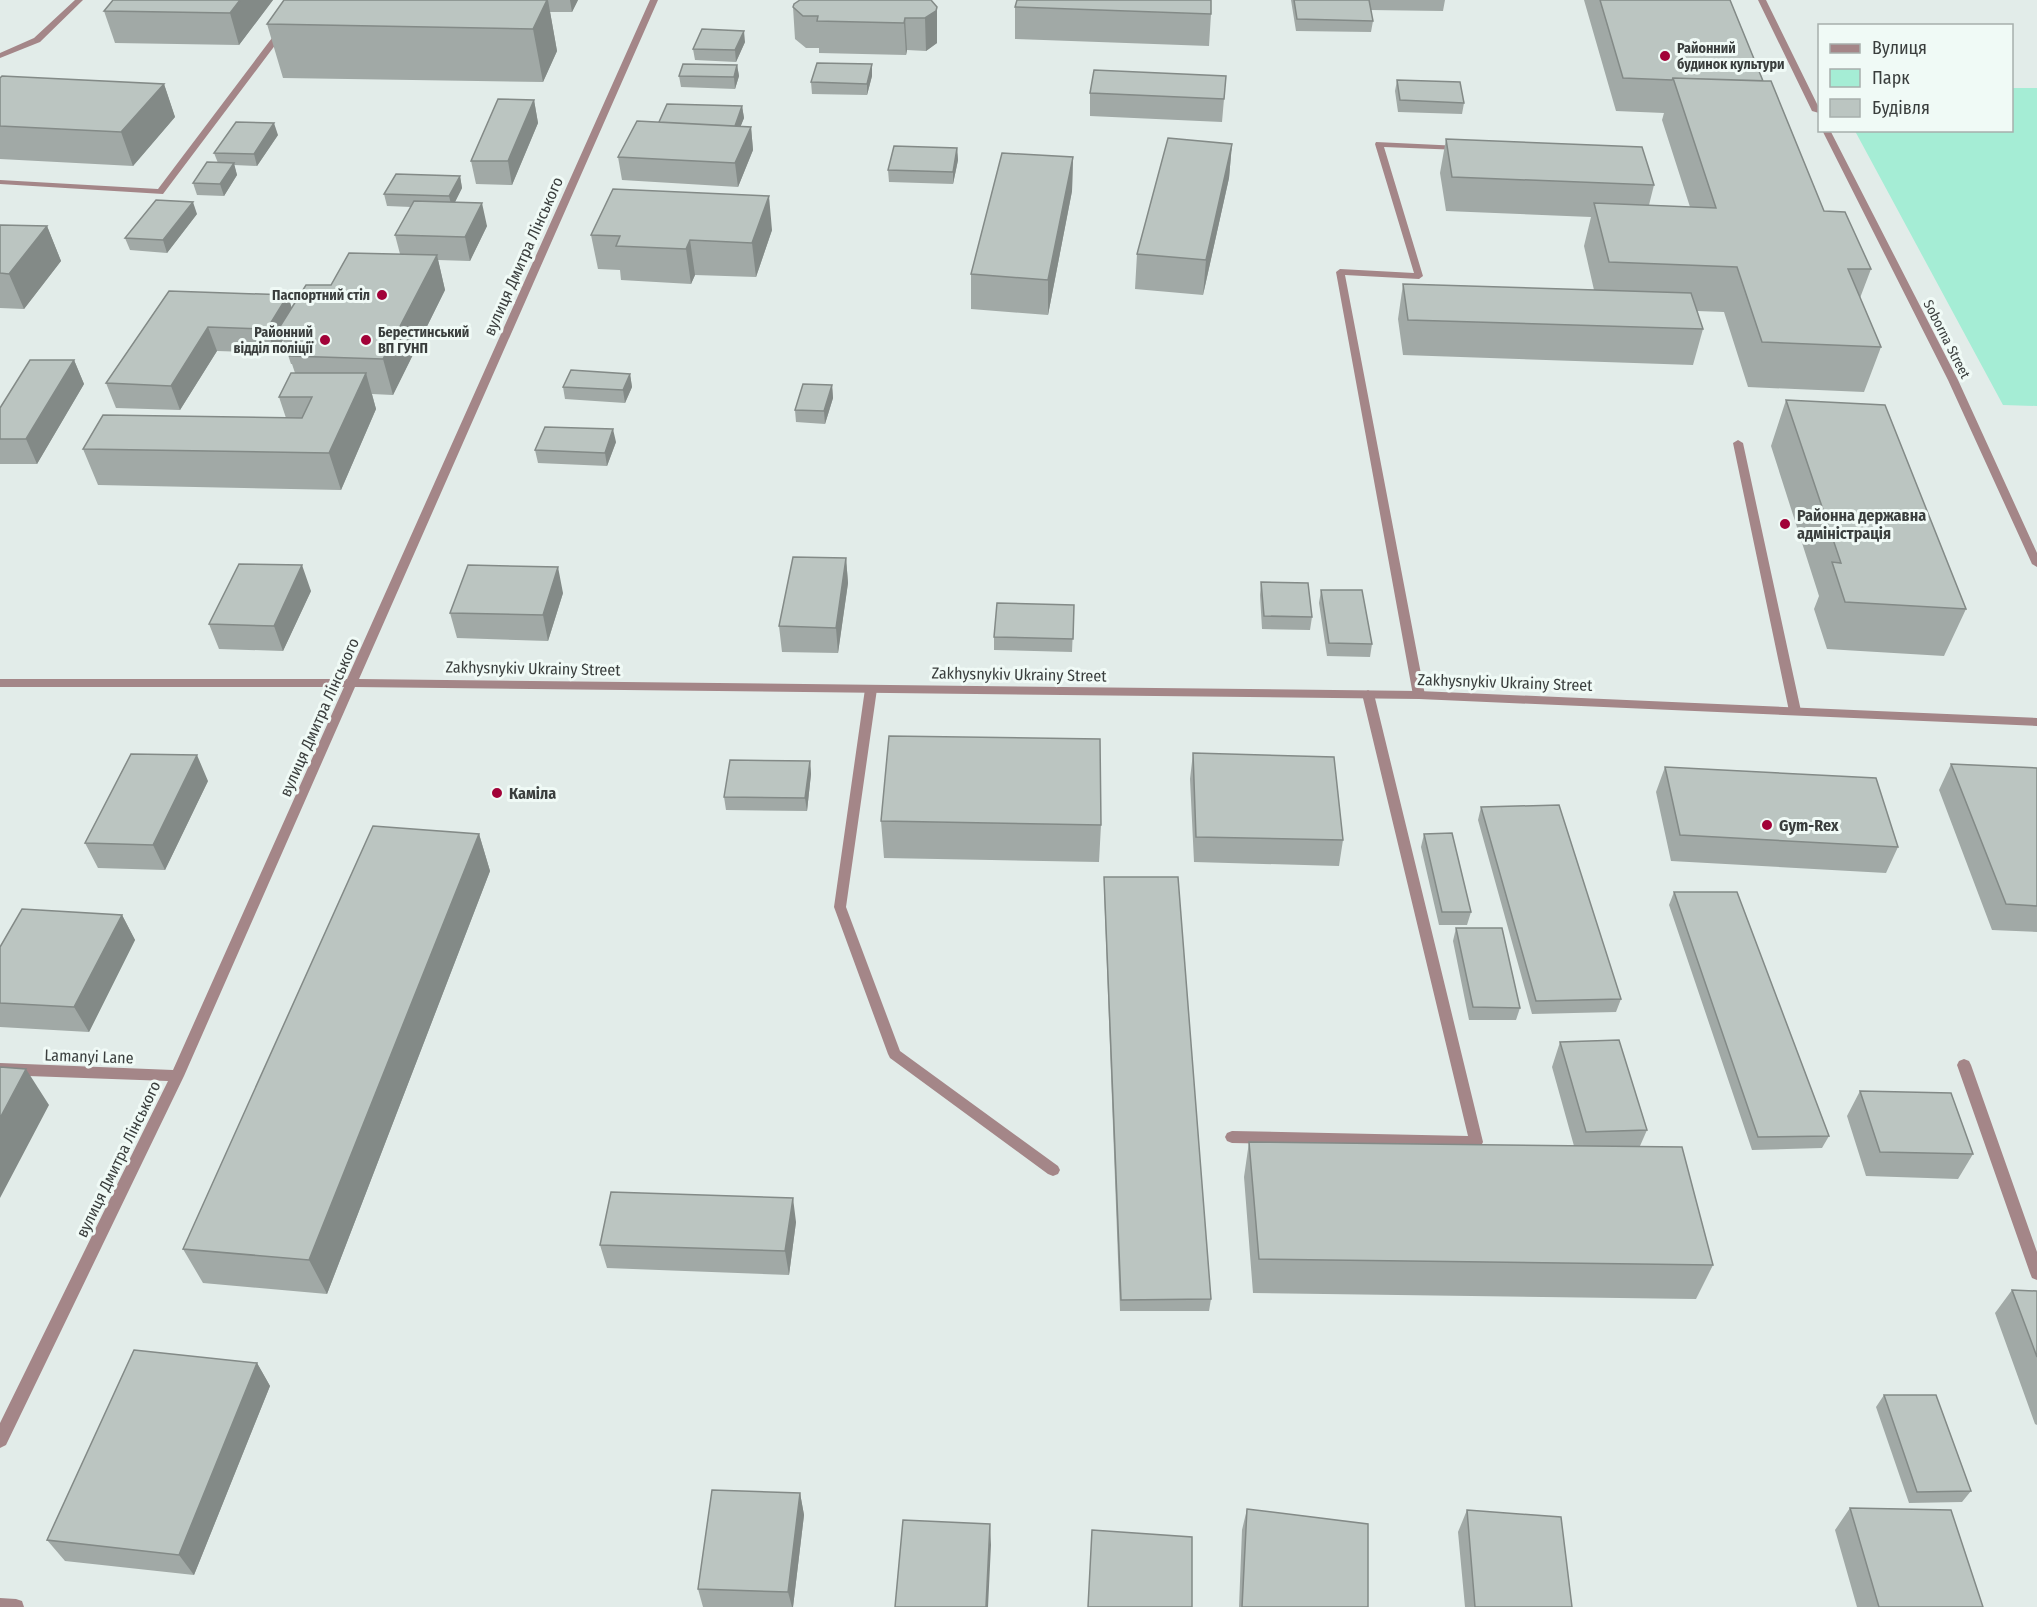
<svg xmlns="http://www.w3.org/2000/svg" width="2037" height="1607" font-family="'Fira Sans Condensed',sans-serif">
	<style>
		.green { fill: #a5edd5 }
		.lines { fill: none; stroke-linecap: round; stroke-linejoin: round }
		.service { fill: #a48688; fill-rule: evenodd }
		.pedestrian { fill: #a48688; fill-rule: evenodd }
		.minor { fill: #a48688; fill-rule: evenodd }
		.wall { fill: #a1a9a6 }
		.shaded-wall { fill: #838a87 }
		.building { fill: #bbc5c1; stroke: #838a87; stroke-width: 1.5 }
		.poi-dot { fill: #a20238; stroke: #f0faf6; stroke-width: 2 }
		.labels { text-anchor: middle; stroke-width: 6; stroke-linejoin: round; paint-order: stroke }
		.far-poi-label { font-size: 14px; font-weight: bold; fill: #3a3e3d; stroke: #f0faf6; text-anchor: start }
		.far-street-label { font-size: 14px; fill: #3a3e3d; stroke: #f0faf6 }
		.street-label { font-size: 16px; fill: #3a3e3d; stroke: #f0faf6 }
		.poi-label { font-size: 16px; font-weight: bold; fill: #3a3e3d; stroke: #f0faf6; text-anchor: start }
	</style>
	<rect width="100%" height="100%" fill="#e2ece9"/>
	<path class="green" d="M 2012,88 L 2037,88 L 2037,406 L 2003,405 L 1855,131 L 2012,130 Z"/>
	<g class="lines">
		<path class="service" d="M 75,0 L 83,0 L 40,42 L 0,58 L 0,53 L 34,38 Z
			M 278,30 L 285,32 L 163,194 L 0,184 L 0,180 L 158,189 Z
			M 1376,142 L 1460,146 L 1464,148 L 1460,150 L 1384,147 L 1423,276 L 1419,279 L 1345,275 L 1425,695 L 1419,699 L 1413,695 L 1336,272 L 1340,269 L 1414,273 L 1375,144 Z
			M 1738,440 L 1743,443 L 1801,711 L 1795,715 L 1789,711 L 1733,443 Z
			M 871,685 L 877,689 L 846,907 L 900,1051 L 1058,1166 L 1060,1170 L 1058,1174 L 1053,1176 L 1048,1174 L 890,1058 L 888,1054 L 834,907 L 865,689 Z
			M 1368,690 L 1374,694 L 1483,1142 L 1481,1146 L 1476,1148 L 1232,1143 L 1227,1141 L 1225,1137 L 1227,1133 L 1232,1131 L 1468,1136 L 1362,694 Z
			M 1964,1059 L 1969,1061 L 1971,1065 L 2037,1252 L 2037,1280 L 2032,1278 L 2030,1273 L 1957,1065 L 1959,1061 Z"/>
		<path class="pedestrian" d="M 1822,130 L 1830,130 L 1958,380 L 2037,553 L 2037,567 L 2032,564 L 1948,380 Z"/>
		<path class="minor" d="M 650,0 L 658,0 L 359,679 L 1419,691 L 2037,718 L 2037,726 L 1419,699 L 355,687 L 184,1076 L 6,1445 L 0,1448 L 0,1423 L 168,1081 L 0,1075 L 0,1063 L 173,1070 L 344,687 L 0,687 L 0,679 L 347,679 Z
			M 1758,0 L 1766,0 L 1820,110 L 1819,113 L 1812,111 Z
			M 0,1598 L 16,1599 L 22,1601 L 24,1607 L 0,1607 Z"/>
	</g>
	<path class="wall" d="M 113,0 L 273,0 L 239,45 L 115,43 L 104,11 Z
		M 284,0 L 578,0 L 572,12 L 550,12 L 557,51 L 543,82 L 283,78 L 267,24 Z
		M 1291,0 L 1445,0 L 1443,11 L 1370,10 L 1373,21 L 1371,32 L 1296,31 Z
		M 1584,0 L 1730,0 L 1763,81 L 1824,211 L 1871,269 L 1860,298 L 1881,347 L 1864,392 L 1748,387 L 1724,312 L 1697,311 L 1703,329 L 1693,365 L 1403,355 L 1398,319 L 1403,284 L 1594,290 L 1584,246 L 1591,217 L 1446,211 L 1440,173 L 1446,139 L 1654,185 L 1649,205 L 1690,207 L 1662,120 L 1664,113 L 1616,111 Z
		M 793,7 L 937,7 L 937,43 L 926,51 L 907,50 L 906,55 L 819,53 L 819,48 L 806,48 L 795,39 Z
		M 1015,7 L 1211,14 L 1209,46 L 1015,39 Z
		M 745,42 L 736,62 L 695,60 L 693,49 Z
		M 872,64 L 872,76 L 867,95 L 812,94 L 811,82 Z
		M 737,65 L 739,76 L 735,89 L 681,87 L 679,76 Z
		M 1226,76 L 1222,122 L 1090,116 L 1090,93 Z
		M 0,78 L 164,84 L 175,117 L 133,166 L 0,159 Z
		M 1397,80 L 1464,103 L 1462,114 L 1398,112 L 1395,91 Z
		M 534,100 L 538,123 L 512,185 L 476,184 L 471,161 Z
		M 742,106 L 744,118 L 740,127 L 751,127 L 753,150 L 738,187 L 622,180 L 618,157 L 659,122 Z
		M 278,135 L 257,166 L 234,165 L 237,175 L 224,196 L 197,195 L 193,183 L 218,163 L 214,153 Z
		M 1232,144 L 1229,178 L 1203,295 L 1135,289 L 1137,254 Z
		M 957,148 L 958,160 L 953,184 L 889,182 L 888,170 Z
		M 1073,157 L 1072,191 L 1048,315 L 971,309 L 971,274 Z
		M 460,176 L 462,188 L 455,202 L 487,226 L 470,261 L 438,260 L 445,290 L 393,395 L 372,394 L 376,409 L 341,490 L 98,485 L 83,449 L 286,418 L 279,397 L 295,373 L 292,364 L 291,364 L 283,340 L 275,353 L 217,351 L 180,410 L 116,408 L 106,383 L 169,291 L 292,308 L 331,285 L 400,254 L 395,235 L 411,207 L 387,206 L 384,194 Z
		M 197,214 L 167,253 L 130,250 L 125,238 Z
		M 0,225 L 47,226 L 61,261 L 24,309 L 0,308 Z
		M 772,230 L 756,277 L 695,275 L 691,284 L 621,280 L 620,270 L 598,269 L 591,235 Z
		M 74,360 L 84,384 L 37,464 L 0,464 L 0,408 Z
		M 630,374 L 632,387 L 625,403 L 565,399 L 563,387 Z
		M 832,385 L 833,398 L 825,424 L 796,422 L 795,410 Z
		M 1786,400 L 1966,609 L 1944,656 L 1827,649 L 1814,609 L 1819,596 L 1771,446 Z
		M 616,442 L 607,466 L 538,463 L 535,450 Z
		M 846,558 L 848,583 L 838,653 L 782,652 L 779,626 Z
		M 1261,582 L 1312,617 L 1310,630 L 1262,629 L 1260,595 Z
		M 1321,590 L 1372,644 L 1370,657 L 1327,656 L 1319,603 Z
		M 311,591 L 283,651 L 219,649 L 209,624 Z
		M 563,593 L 548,641 L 457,638 L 450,613 Z
		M 1074,605 L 1072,652 L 994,650 L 994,637 Z
		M 1193,753 L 1343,840 L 1339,866 L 1194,862 L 1190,779 Z
		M 810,761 L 811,774 L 807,811 L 726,810 L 724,797 Z
		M 1951,764 L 2037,768 L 2037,932 L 1992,930 L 1939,790 Z
		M 1665,767 L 1898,847 L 1886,873 L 1671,861 L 1656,792 Z
		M 208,781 L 165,870 L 98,868 L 85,843 Z
		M 1481,807 L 1621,999 L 1616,1012 L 1532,1014 L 1478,820 Z
		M 881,821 L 1101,825 L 1099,862 L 884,858 Z
		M 479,834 L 490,871 L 327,1294 L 203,1283 L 183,1249 Z
		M 1424,834 L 1471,912 L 1467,925 L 1439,925 L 1421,847 Z
		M 1104,877 L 1211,1299 L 1209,1311 L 1120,1311 L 1104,890 Z
		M 1674,892 L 1829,1136 L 1822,1148 L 1752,1150 L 1669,905 Z
		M 122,915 L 135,940 L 89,1032 L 0,1027 L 0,947 Z
		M 1456,928 L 1520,1008 L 1516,1020 L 1469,1020 L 1453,941 Z
		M 1560,1042 L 1647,1130 L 1640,1146 L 1713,1265 L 1696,1299 L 1253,1293 L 1244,1177 L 1249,1142 L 1574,1146 L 1552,1067 Z
		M 1860,1091 L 1973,1154 L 1958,1179 L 1866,1176 L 1847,1116 Z
		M 796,1222 L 789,1275 L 607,1268 L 600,1245 Z
		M 2012,1290 L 2037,1291 L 2037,1425 L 2035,1424 L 1995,1313 Z
		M 257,1363 L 270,1386 L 194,1575 L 65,1561 L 47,1540 Z
		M 1884,1395 L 1971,1491 L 1962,1502 L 1909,1503 L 1876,1407 Z
		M 800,1493 L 804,1515 L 793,1607 L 703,1607 L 698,1589 Z
		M 1850,1508 L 1983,1607 L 1857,1607 L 1835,1530 Z
		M 1247,1509 L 1368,1607 L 1239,1607 L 1242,1530 Z
		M 1467,1510 L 1572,1607 L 1465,1607 L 1458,1532 Z"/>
	<path class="shaded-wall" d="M 240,0 L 273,0 L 239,45 L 230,13 Z
		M 547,0 L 548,0 L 557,51 L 543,82 L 533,29 Z
		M 570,0 L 578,0 L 572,12 Z
		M 937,7 L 937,43 L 926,51 L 925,18 Z
		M 905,18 L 907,50 L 906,55 L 904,23 Z
		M 744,31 L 745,42 L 736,62 L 735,50 Z
		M 872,64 L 872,76 L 867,95 L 867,84 Z
		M 737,65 L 739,76 L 735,89 L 734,77 Z
		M 164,84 L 175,117 L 133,166 L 121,132 Z
		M 534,100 L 538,123 L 512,185 L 508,161 Z
		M 742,106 L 744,118 L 736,138 L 735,127 Z
		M 274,123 L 278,135 L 257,166 L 254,154 Z
		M 751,127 L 753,150 L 738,187 L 735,163 Z
		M 1232,144 L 1229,178 L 1203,295 L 1206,260 Z
		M 957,148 L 958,160 L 953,184 L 953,172 Z
		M 1073,157 L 1072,191 L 1048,315 L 1048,280 Z
		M 234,163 L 237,175 L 224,196 L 220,184 Z
		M 460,176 L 462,188 L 452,208 L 449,196 Z
		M 769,196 L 772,230 L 756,277 L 752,243 Z
		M 193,202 L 197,214 L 167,253 L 163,240 Z
		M 482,203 L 487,226 L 470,261 L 465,237 Z
		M 47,226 L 61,261 L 24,309 L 9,274 Z
		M 690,240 L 695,275 L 691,284 L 686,249 Z
		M 437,255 L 445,290 L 393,395 L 383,359 Z
		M 288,295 L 295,319 L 279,328 L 283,340 L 275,353 L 267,329 Z
		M 208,327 L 217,351 L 180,410 L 171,386 Z
		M 74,360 L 84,384 L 37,464 L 26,439 Z
		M 366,373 L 376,409 L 341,490 L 329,453 Z
		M 630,374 L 632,387 L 625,403 L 623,390 Z
		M 832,385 L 833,398 L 825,424 L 824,411 Z
		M 613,429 L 616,442 L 607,466 L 605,453 Z
		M 846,558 L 848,583 L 838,653 L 836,628 Z
		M 302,565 L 311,591 L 283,651 L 274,626 Z
		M 558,567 L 563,593 L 548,641 L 543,615 Z
		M 197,755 L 208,781 L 165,870 L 153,845 Z
		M 810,761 L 811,774 L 807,811 L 805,798 Z
		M 479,834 L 490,871 L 327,1294 L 309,1260 Z
		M 122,915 L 135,940 L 89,1032 L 74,1007 Z
		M 26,1069 L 49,1105 L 0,1198 L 0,1118 Z
		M 793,1198 L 796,1222 L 789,1275 L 785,1251 Z
		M 257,1363 L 270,1386 L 194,1575 L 179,1555 Z
		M 800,1493 L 804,1515 L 793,1607 L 792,1607 L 788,1592 Z
		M 990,1524 L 991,1545 L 988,1607 L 986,1607 Z"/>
	<path class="building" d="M 113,0 L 240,0 L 230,13 L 104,11 Z
		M 284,0 L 547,0 L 533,29 L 267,24 Z
		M 800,0 L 931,0 L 937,7 L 936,11 L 925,18 L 905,18 L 904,23 L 817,21 L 818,16 L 803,16 L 793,7 L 794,4 Z
		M 1017,0 L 1211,0 L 1211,14 L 1015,7 Z
		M 1294,0 L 1369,0 L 1373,21 L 1297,19 Z
		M 1600,0 L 1730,0 L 1763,81 L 1673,78 L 1672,80 L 1623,78 Z
		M 702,29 L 744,31 L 735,50 L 693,49 Z
		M 817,63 L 872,64 L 867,84 L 811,82 Z
		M 683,64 L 737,65 L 734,77 L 679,76 Z
		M 1094,70 L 1226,76 L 1224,99 L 1090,93 Z
		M 2,76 L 164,84 L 121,132 L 0,126 L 0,78 Z
		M 1673,78 L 1771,81 L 1824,211 L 1845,212 L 1871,269 L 1848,269 L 1881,347 L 1762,342 L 1737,267 L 1609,262 L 1594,203 L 1716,208 Z
		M 1397,80 L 1460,82 L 1464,103 L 1400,100 Z
		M 498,99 L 534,100 L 508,161 L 471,161 Z
		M 667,104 L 742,106 L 735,126 L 659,122 Z
		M 637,121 L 751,127 L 735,163 L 618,157 Z
		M 236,122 L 274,123 L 254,154 L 214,153 Z
		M 1168,138 L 1232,144 L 1206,260 L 1137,254 Z
		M 1446,139 L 1642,147 L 1654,185 L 1452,177 Z
		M 894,146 L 957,148 L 953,172 L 888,170 Z
		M 1002,153 L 1073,157 L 1048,280 L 971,274 Z
		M 207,162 L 234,163 L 220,184 L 193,183 Z
		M 396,174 L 460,176 L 449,196 L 384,194 Z
		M 613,189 L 769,196 L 752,243 L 690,240 L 686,249 L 616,246 L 620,236 L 591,235 Z
		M 156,200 L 193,202 L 163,240 L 125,238 Z
		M 414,201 L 482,203 L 465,237 L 395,235 Z
		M 0,225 L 47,226 L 9,274 L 0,273 Z
		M 349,253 L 437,255 L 383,359 L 290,356 L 305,329 L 279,328 L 306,285 L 331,285 Z
		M 1403,284 L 1691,293 L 1703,329 L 1408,320 Z
		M 169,291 L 288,295 L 267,329 L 208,327 L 171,386 L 106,383 Z
		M 30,360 L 74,360 L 26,439 L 0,439 L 0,408 Z
		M 571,370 L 630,374 L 623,390 L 563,387 Z
		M 291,373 L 366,373 L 329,453 L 83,449 L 103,415 L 302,418 L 312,397 L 279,397 Z
		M 803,384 L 832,385 L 824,411 L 795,410 Z
		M 1786,400 L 1885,405 L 1966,609 L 1845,602 L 1832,562 L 1841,563 Z
		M 545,427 L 613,429 L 605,453 L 535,450 Z
		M 793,557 L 846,558 L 836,628 L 779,626 Z
		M 239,564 L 302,565 L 274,626 L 209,624 Z
		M 468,565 L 558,567 L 543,615 L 450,613 Z
		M 1261,582 L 1308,583 L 1312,617 L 1264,616 Z
		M 1321,590 L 1362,590 L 1372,644 L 1329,643 Z
		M 997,603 L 1074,605 L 1073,639 L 994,637 Z
		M 889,736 L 1100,739 L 1101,825 L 881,821 Z
		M 1193,753 L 1334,757 L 1343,840 L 1196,837 Z
		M 131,754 L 197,755 L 153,845 L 85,843 Z
		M 730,760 L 810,761 L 805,798 L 724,797 Z
		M 1951,764 L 2037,768 L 2037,906 L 2006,904 Z
		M 1665,767 L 1876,778 L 1898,847 L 1680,835 Z
		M 1559,805 L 1621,999 L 1536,1001 L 1481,807 Z
		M 373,826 L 479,834 L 309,1260 L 183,1249 Z
		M 1452,833 L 1471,912 L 1442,912 L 1424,834 Z
		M 1104,877 L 1178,877 L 1211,1299 L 1121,1300 Z
		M 1674,892 L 1737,892 L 1829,1136 L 1758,1137 Z
		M 22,909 L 122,915 L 74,1007 L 0,1003 L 0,947 Z
		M 1456,928 L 1502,928 L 1520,1008 L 1473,1007 Z
		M 1619,1040 L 1647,1130 L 1586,1132 L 1560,1042 Z
		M 0,1067 L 26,1069 L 0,1118 Z
		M 1860,1091 L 1951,1093 L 1973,1154 L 1880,1152 Z
		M 1249,1142 L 1682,1147 L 1713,1265 L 1259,1259 Z
		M 611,1192 L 793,1198 L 785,1251 L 600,1245 Z
		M 2012,1290 L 2037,1291 L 2037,1357 Z
		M 134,1350 L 257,1363 L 179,1555 L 47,1540 Z
		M 1884,1395 L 1936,1395 L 1971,1491 L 1917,1492 Z
		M 712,1490 L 800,1493 L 788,1592 L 698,1589 Z
		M 1850,1508 L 1951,1510 L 1983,1607 L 1879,1607 Z
		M 1247,1509 L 1368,1524 L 1368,1607 L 1242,1607 Z
		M 1467,1510 L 1561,1517 L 1572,1607 L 1475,1607 Z
		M 903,1520 L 990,1524 L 986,1607 L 895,1607 Z
		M 1092,1530 L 1192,1537 L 1192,1607 L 1088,1607 Z"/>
	<g class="poi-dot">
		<circle cx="1665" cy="56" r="6"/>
		<circle cx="382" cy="295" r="6"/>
		<circle cx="325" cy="340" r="6"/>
		<circle cx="366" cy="340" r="6"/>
		<circle cx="1785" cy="524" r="6"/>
		<circle cx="497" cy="793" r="6"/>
		<circle cx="1767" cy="825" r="6"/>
	</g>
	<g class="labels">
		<g class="far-poi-label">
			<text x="1677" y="53">Районний<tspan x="1677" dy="16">будинок культури</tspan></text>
			<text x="370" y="300" text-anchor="end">Паспортний стіл</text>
			<text x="313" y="337" text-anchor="end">Районний<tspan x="313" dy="16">відділ поліції</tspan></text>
			<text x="378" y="337">Берестинський<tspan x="378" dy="16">ВП ГУНП</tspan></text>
		</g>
		<g class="far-street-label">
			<text transform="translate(1947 339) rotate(63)" y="5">Soborna Street</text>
		</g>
		<g class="street-label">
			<text transform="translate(523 256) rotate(-66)" y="6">вулиця Дмитра Лінського</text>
			<text transform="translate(533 668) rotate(1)" y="6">Zakhysnykiv Ukrainy Street</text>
			<text transform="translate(1019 674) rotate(1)" y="6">Zakhysnykiv Ukrainy Street</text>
			<text transform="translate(1505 682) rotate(2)" y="6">Zakhysnykiv Ukrainy Street</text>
			<text transform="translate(319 717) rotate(-66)" y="6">вулиця Дмитра Лінського</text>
			<text transform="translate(89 1056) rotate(2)" y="6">Lamanyi Lane</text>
			<text transform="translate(118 1159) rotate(-64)" y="6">вулиця Дмитра Лінського</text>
		</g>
		<g class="poi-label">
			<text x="1797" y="521">Районна державна<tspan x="1797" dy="18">адміністрація</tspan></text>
			<text x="509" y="799">Каміла</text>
			<text x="1779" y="831">Gym-Rex</text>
		</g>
	</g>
	<rect x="1818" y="24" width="195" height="108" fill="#f0faf6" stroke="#a7afac" stroke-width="1.5"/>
	<rect x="1830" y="44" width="30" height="9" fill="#a48688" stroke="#a7afac" stroke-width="1.5"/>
	<text x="1872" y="54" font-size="18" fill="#3a3e3d">Вулиця</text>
	<rect x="1830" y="69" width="30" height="18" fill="#a5edd5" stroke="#a7afac" stroke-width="1.5"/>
	<text x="1872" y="84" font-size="18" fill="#3a3e3d">Парк</text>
	<rect x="1830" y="99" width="30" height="18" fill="#bbc5c1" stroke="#a7afac" stroke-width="1.5"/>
	<text x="1872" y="114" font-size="18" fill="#3a3e3d">Будівля</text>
</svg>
